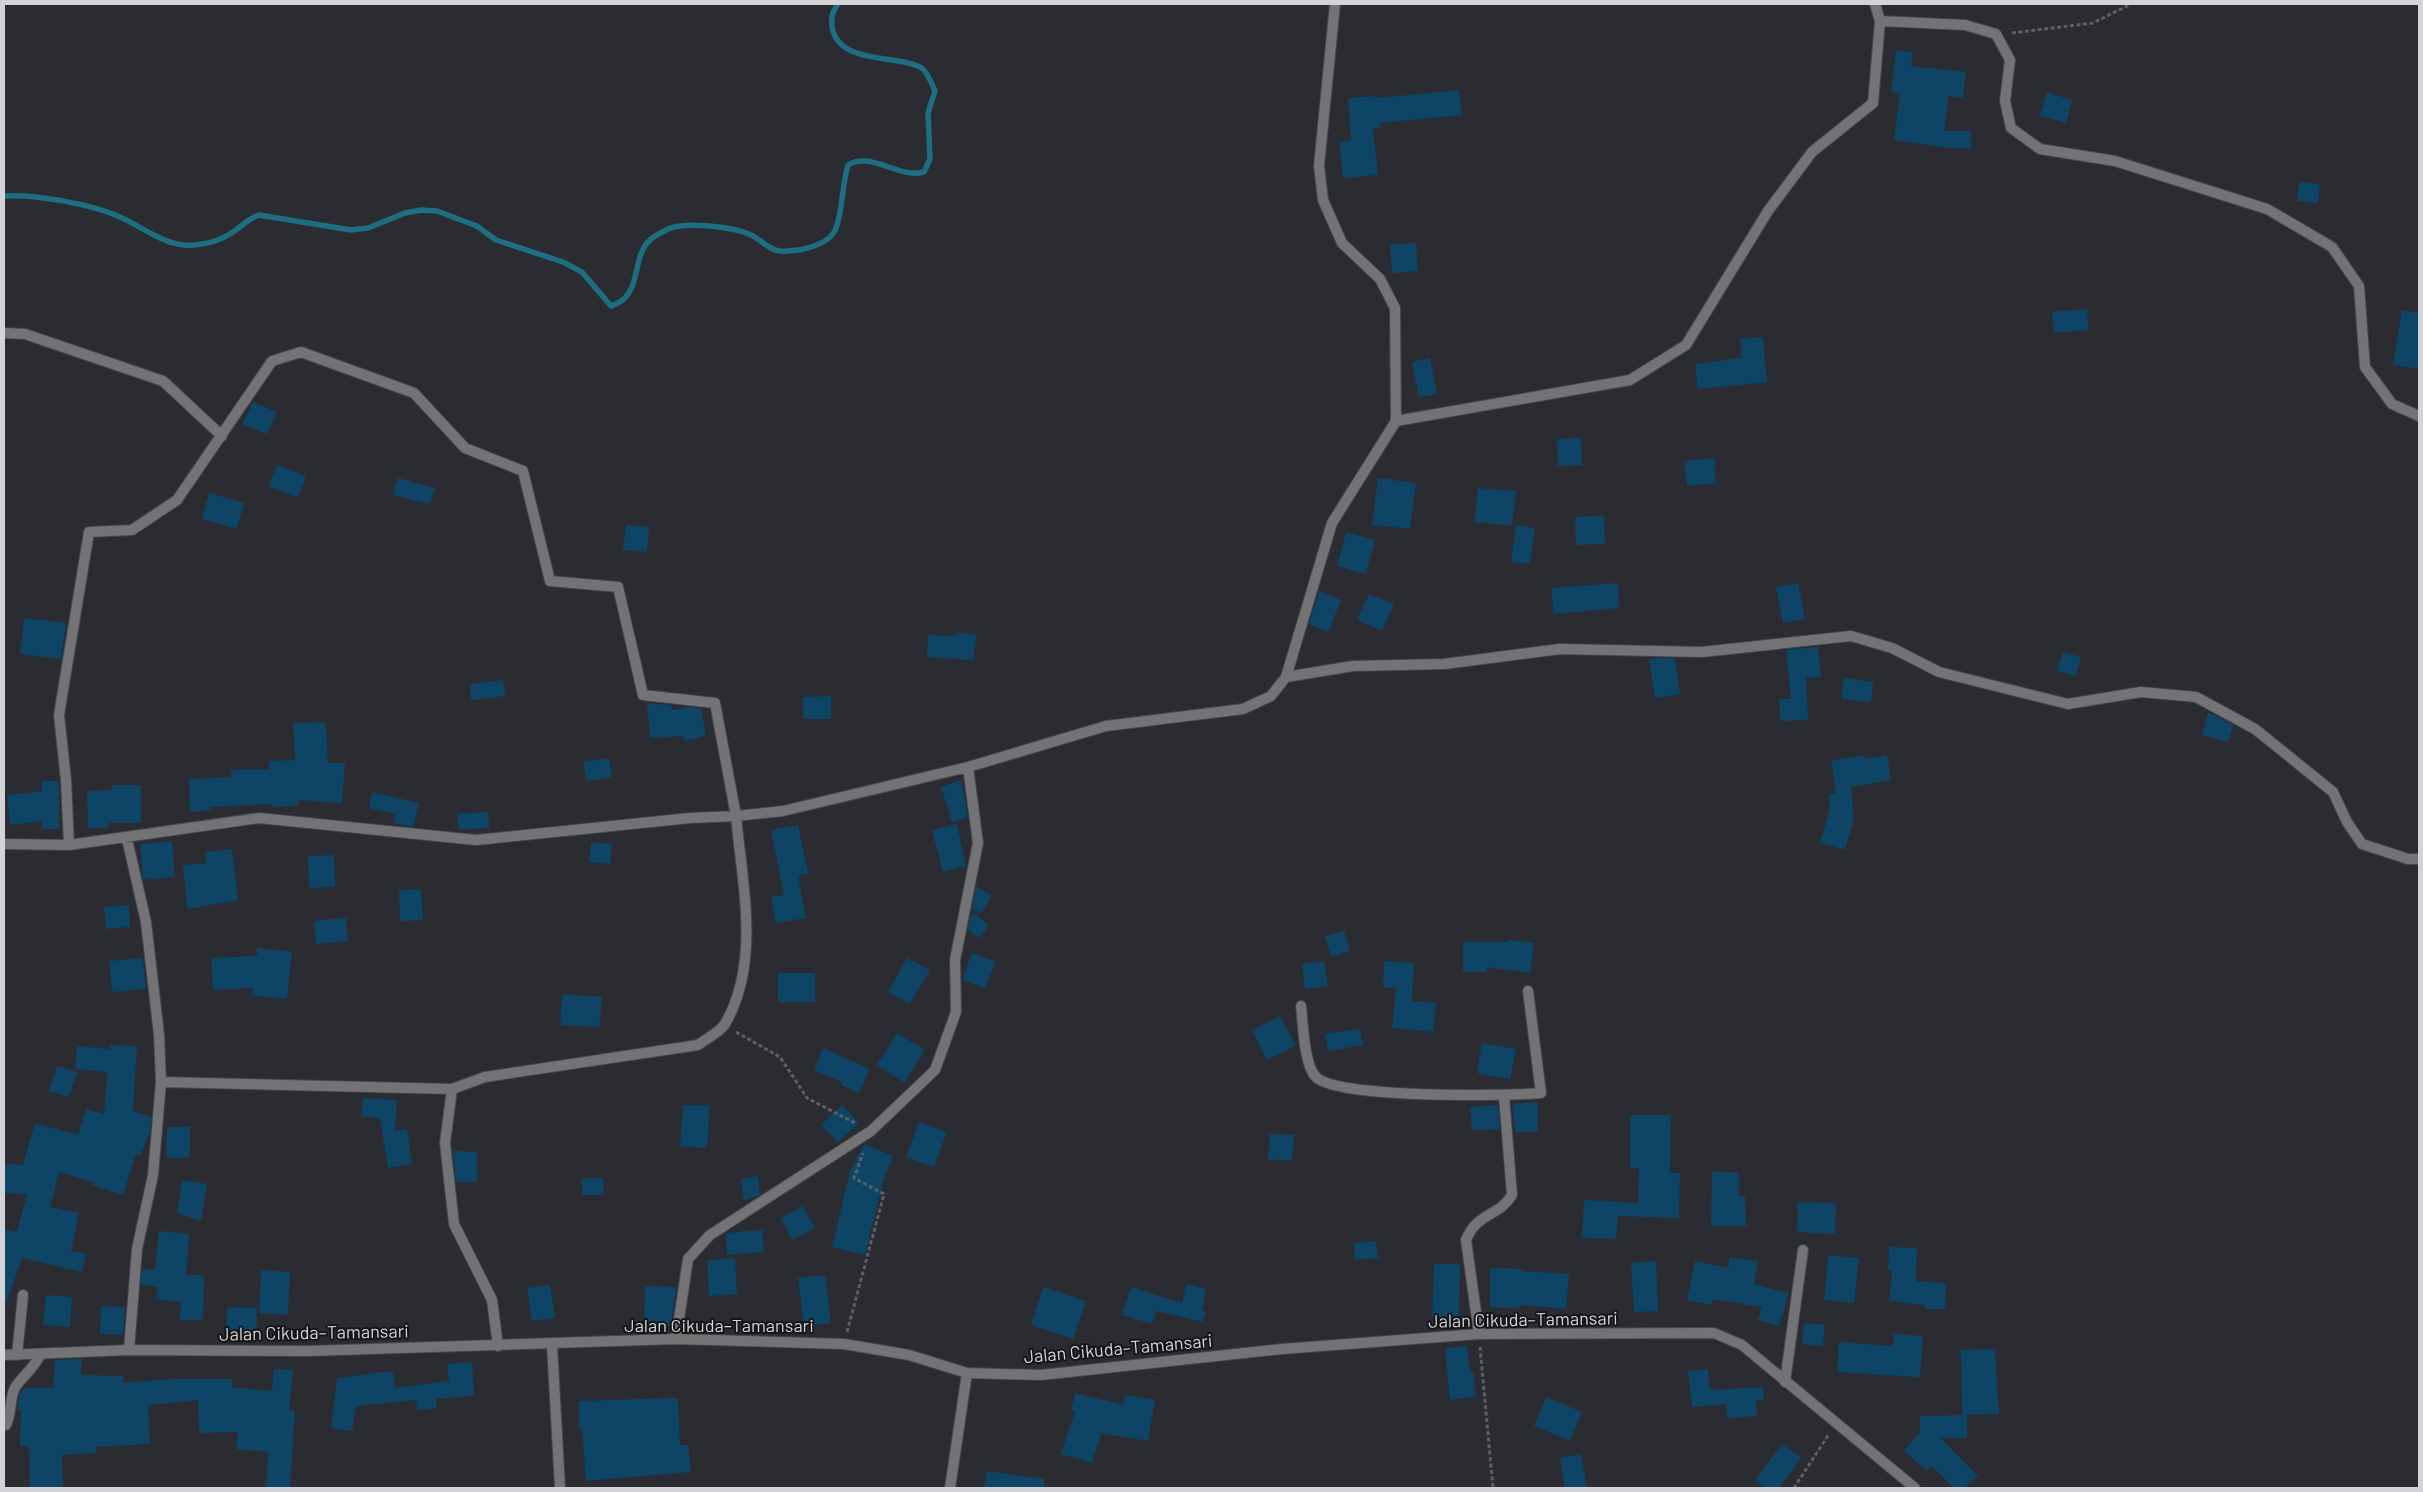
<svg xmlns="http://www.w3.org/2000/svg" width="2423" height="1492" font-family="Barlow,sans-serif">
	<style>
		.lines { fill: none; stroke-linecap: round; stroke-linejoin: round }
		.stream { stroke: #1e6e82; stroke-width: 5.5 }
		.building { fill: #0e4466 }
		.minor-casing { stroke: #45474d; stroke-width: 12 }
		.tertiary-casing { stroke: #45474d; stroke-width: 12 }
		.path { stroke: #5d5f65; stroke-width: 3; stroke-dasharray: 4 2.5; stroke-linecap: butt }
		.minor { stroke: #737376; stroke-width: 10 }
		.tertiary { stroke: #737376; stroke-width: 10 }
		.labels { text-anchor: middle; stroke-width: 4; stroke-linejoin: round; paint-order: stroke }
		.street-label { font-size: 18px; fill: #d2d4d8; stroke: #141517 }
	</style>
	<rect width="100%" height="100%" fill="#2a2c32"/>
	<g class="lines">
		<path class="stream" d="M 4,196 C 35,194 91,204 120,217 C 143,227 167,248 194,245 C 207,244 219,241 230,234 C 240,228 247,219 259,215 L 351,230 L 368,228 L 405,213 L 421,210 L 437,211 L 477,226 L 496,240 L 563,262 L 582,272 L 611,306 C 643,297 631,258 649,241 C 653,236 663,232 668,229 C 685,221 734,227 751,235 C 761,239 768,250 780,251 C 797,252 830,246 836,228 C 843,209 842,185 848,165 C 871,151 899,179 924,172 L 930,159 L 928,113 L 935,91 C 931,83 927,69 918,66 C 893,55 837,64 832,26 C 831,16 833,11 838,4"/>
	</g>
	<path class="building" d="M 1896,50 L 1913,52 L 1911,66 L 1966,72 L 1963,98 L 1949,96 L 1944,131 L 1971,131 L 1971,148 L 1950,148 L 1894,140 L 1900,93 L 1891,92 Z
		M 1459,90 L 1462,115 L 1379,123 L 1380,128 L 1373,129 L 1378,175 L 1343,178 L 1339,142 L 1351,141 L 1348,98 L 1377,96 L 1378,98 Z
		M 2047,92 L 2072,100 L 2066,123 L 2040,116 Z
		M 2299,182 L 2320,184 L 2318,203 L 2297,201 Z
		M 1416,243 L 1418,271 L 1392,273 L 1390,244 Z
		M 2087,309 L 2089,330 L 2054,333 L 2052,312 Z
		M 2402,310 L 2419,313 L 2419,369 L 2393,365 Z
		M 1763,337 L 1767,382 L 1698,389 L 1695,364 L 1742,358 L 1740,339 Z
		M 1430,358 L 1437,394 L 1419,397 L 1412,362 Z
		M 253,402 L 277,412 L 267,434 L 242,424 Z
		M 1581,438 L 1582,465 L 1558,466 L 1557,439 Z
		M 1714,458 L 1716,483 L 1687,486 L 1684,461 Z
		M 277,465 L 306,476 L 298,497 L 269,487 Z
		M 398,478 L 435,488 L 430,504 L 393,495 Z
		M 1378,478 L 1416,483 L 1410,529 L 1372,525 Z
		M 1478,488 L 1516,491 L 1512,526 L 1474,522 Z
		M 209,493 L 244,503 L 237,529 L 202,519 Z
		M 1604,516 L 1605,544 L 1576,545 L 1575,517 Z
		M 626,525 L 649,527 L 647,552 L 623,550 Z
		M 1516,525 L 1535,528 L 1530,564 L 1511,562 Z
		M 1346,532 L 1375,540 L 1366,574 L 1337,566 Z
		M 1618,583 L 1619,608 L 1554,614 L 1551,588 Z
		M 1798,583 L 1805,619 L 1783,623 L 1776,587 Z
		M 1319,591 L 1341,600 L 1328,632 L 1309,624 Z
		M 1369,594 L 1394,604 L 1382,631 L 1357,620 Z
		M 24,618 L 66,623 L 61,659 L 20,654 Z
		M 957,632 L 977,635 L 973,660 L 927,657 L 928,635 L 956,636 Z
		M 1818,647 L 1821,677 L 1806,678 L 1808,720 L 1780,721 L 1779,699 L 1791,699 L 1786,650 Z
		M 2063,652 L 2081,657 L 2076,676 L 2057,671 Z
		M 1659,658 L 1675,658 L 1680,694 L 1655,698 L 1649,660 Z
		M 1844,678 L 1873,682 L 1871,702 L 1841,699 Z
		M 503,680 L 505,696 L 471,700 L 470,684 Z
		M 831,696 L 831,719 L 803,719 L 803,697 Z
		M 647,703 L 671,705 L 672,710 L 689,707 L 701,708 L 706,736 L 684,741 L 683,736 L 650,738 Z
		M 2208,712 L 2233,725 L 2228,742 L 2202,735 Z
		M 326,722 L 328,763 L 345,763 L 342,803 L 298,800 L 298,806 L 271,807 L 271,804 L 210,807 L 210,810 L 190,812 L 189,779 L 232,777 L 231,770 L 269,769 L 269,761 L 295,760 L 293,723 Z
		M 1863,755 L 1864,759 L 1887,755 L 1891,780 L 1851,787 L 1854,819 L 1845,850 L 1820,843 L 1830,808 L 1829,794 L 1836,793 L 1831,761 Z
		M 609,758 L 612,777 L 587,781 L 583,762 Z
		M 961,780 L 968,817 L 952,822 L 941,787 Z
		M 42,781 L 59,781 L 59,829 L 42,829 L 42,821 L 10,825 L 7,795 L 42,791 Z
		M 112,785 L 141,785 L 141,823 L 108,823 L 108,828 L 88,828 L 87,791 L 112,790 Z
		M 372,792 L 419,803 L 413,827 L 393,823 L 395,814 L 369,808 Z
		M 488,812 L 489,828 L 458,830 L 457,814 Z
		M 957,824 L 966,866 L 943,872 L 932,830 Z
		M 798,825 L 808,873 L 798,875 L 806,918 L 776,923 L 771,897 L 784,895 L 771,830 Z
		M 172,841 L 175,877 L 143,880 L 140,844 Z
		M 591,842 L 612,844 L 610,864 L 589,862 Z
		M 232,849 L 238,900 L 187,909 L 183,865 L 206,863 L 205,852 Z
		M 334,855 L 335,887 L 309,888 L 308,856 Z
		M 976,887 L 992,895 L 981,914 L 972,909 Z
		M 421,889 L 423,920 L 400,921 L 399,890 Z
		M 129,905 L 130,927 L 106,929 L 104,907 Z
		M 974,913 L 989,925 L 979,938 L 968,930 L 970,918 Z
		M 346,918 L 348,941 L 316,944 L 314,921 Z
		M 1344,931 L 1350,951 L 1331,957 L 1325,936 Z
		M 1509,940 L 1534,943 L 1530,973 L 1487,967 L 1486,972 L 1463,972 L 1463,942 L 1509,942 Z
		M 257,948 L 292,952 L 287,999 L 252,995 L 253,988 L 213,990 L 211,958 L 257,956 Z
		M 972,953 L 995,961 L 985,988 L 962,980 Z
		M 143,958 L 146,989 L 112,992 L 109,961 Z
		M 907,958 L 930,970 L 910,1004 L 888,992 Z
		M 1324,961 L 1328,986 L 1305,989 L 1302,964 Z
		M 1384,961 L 1414,963 L 1412,1001 L 1436,1003 L 1433,1032 L 1392,1028 L 1396,988 L 1383,987 Z
		M 778,973 L 815,973 L 815,1002 L 778,1002 Z
		M 562,994 L 602,997 L 599,1027 L 560,1025 Z
		M 1280,1016 L 1296,1045 L 1267,1060 L 1252,1030 Z
		M 1360,1029 L 1363,1045 L 1328,1051 L 1325,1034 Z
		M 897,1033 L 925,1050 L 904,1083 L 877,1065 Z
		M 1482,1043 L 1516,1049 L 1510,1079 L 1477,1073 Z
		M 110,1045 L 137,1046 L 133,1111 L 151,1117 L 150,1131 L 141,1155 L 136,1154 L 123,1195 L 92,1185 L 93,1182 L 59,1172 L 50,1207 L 79,1213 L 71,1251 L 86,1254 L 82,1272 L 22,1258 L 6,1304 L 4,1303 L 4,1229 L 17,1232 L 27,1194 L 4,1193 L 4,1164 L 23,1165 L 35,1123 L 78,1135 L 86,1109 L 104,1114 L 107,1072 L 75,1069 L 77,1046 L 109,1049 Z
		M 823,1048 L 870,1069 L 859,1093 L 841,1085 L 842,1082 L 814,1070 Z
		M 57,1066 L 77,1072 L 69,1097 L 49,1091 Z
		M 363,1098 L 397,1100 L 395,1131 L 407,1129 L 412,1164 L 388,1168 L 380,1118 L 361,1117 Z
		M 1538,1102 L 1538,1132 L 1515,1132 L 1512,1104 Z
		M 683,1105 L 710,1106 L 707,1148 L 680,1146 Z
		M 842,1105 L 859,1123 L 838,1142 L 821,1125 Z
		M 1498,1105 L 1500,1129 L 1472,1130 L 1470,1107 Z
		M 1630,1115 L 1671,1115 L 1670,1173 L 1680,1173 L 1679,1218 L 1618,1216 L 1616,1239 L 1582,1238 L 1584,1200 L 1638,1203 L 1639,1168 L 1630,1168 Z
		M 919,1122 L 947,1132 L 934,1167 L 906,1157 Z
		M 167,1127 L 190,1127 L 190,1158 L 166,1158 Z
		M 1270,1134 L 1294,1135 L 1292,1161 L 1268,1159 Z
		M 864,1144 L 893,1156 L 884,1178 L 865,1255 L 832,1247 L 850,1171 Z
		M 453,1151 L 477,1152 L 477,1182 L 456,1182 Z
		M 1712,1171 L 1739,1173 L 1739,1196 L 1745,1196 L 1746,1226 L 1711,1226 Z
		M 758,1176 L 760,1195 L 744,1200 L 741,1179 Z
		M 582,1178 L 603,1178 L 604,1195 L 582,1195 Z
		M 182,1180 L 207,1184 L 201,1221 L 177,1213 Z
		M 1798,1202 L 1836,1203 L 1835,1234 L 1797,1232 Z
		M 803,1206 L 815,1228 L 792,1240 L 781,1218 Z
		M 762,1230 L 764,1252 L 727,1255 L 726,1233 Z
		M 159,1231 L 189,1234 L 186,1275 L 204,1275 L 203,1320 L 180,1320 L 181,1302 L 156,1299 L 158,1287 L 141,1284 L 142,1269 L 155,1270 Z
		M 1376,1241 L 1378,1258 L 1355,1260 L 1354,1243 Z
		M 1889,1247 L 1917,1248 L 1916,1281 L 1946,1283 L 1945,1309 L 1925,1309 L 1925,1305 L 1889,1301 L 1892,1270 L 1888,1269 Z
		M 1828,1255 L 1859,1258 L 1854,1303 L 1824,1300 Z
		M 1730,1257 L 1758,1261 L 1754,1284 L 1789,1293 L 1779,1326 L 1758,1320 L 1762,1307 L 1713,1299 L 1711,1305 L 1687,1300 L 1695,1261 L 1728,1268 Z
		M 735,1258 L 737,1294 L 709,1296 L 707,1260 Z
		M 1656,1261 L 1658,1311 L 1634,1312 L 1631,1263 Z
		M 1434,1264 L 1460,1264 L 1459,1318 L 1432,1317 Z
		M 1490,1268 L 1521,1269 L 1521,1271 L 1569,1274 L 1566,1309 L 1520,1305 L 1520,1308 L 1490,1307 Z
		M 261,1270 L 290,1272 L 288,1315 L 259,1313 Z
		M 825,1275 L 831,1323 L 804,1327 L 798,1278 Z
		M 1186,1284 L 1206,1289 L 1202,1310 L 1206,1311 L 1203,1322 L 1156,1311 L 1152,1324 L 1122,1315 L 1131,1287 L 1182,1303 Z
		M 550,1285 L 555,1318 L 532,1321 L 527,1288 Z
		M 645,1286 L 676,1287 L 671,1326 L 644,1325 Z
		M 1043,1287 L 1086,1301 L 1073,1339 L 1031,1325 Z
		M 46,1295 L 72,1297 L 70,1327 L 43,1325 Z
		M 101,1306 L 125,1307 L 123,1335 L 100,1334 Z
		M 227,1307 L 257,1308 L 256,1341 L 226,1340 Z
		M 1804,1323 L 1825,1325 L 1823,1346 L 1802,1344 Z
		M 1894,1334 L 1923,1336 L 1920,1377 L 1837,1372 L 1839,1342 L 1893,1346 Z
		M 1467,1346 L 1470,1372 L 1473,1371 L 1476,1396 L 1450,1400 L 1445,1348 Z
		M 1995,1349 L 1999,1414 L 1962,1415 L 1961,1350 Z
		M 82,1359 L 81,1375 L 123,1376 L 123,1383 L 174,1379 L 232,1379 L 232,1387 L 272,1391 L 274,1369 L 293,1370 L 289,1410 L 295,1411 L 290,1488 L 266,1488 L 268,1452 L 236,1449 L 238,1432 L 199,1433 L 198,1400 L 148,1405 L 150,1444 L 96,1447 L 96,1453 L 62,1455 L 63,1488 L 30,1488 L 29,1447 L 20,1446 L 21,1410 L 17,1410 L 20,1393 L 24,1388 L 53,1388 L 55,1360 Z
		M 472,1362 L 474,1396 L 436,1399 L 437,1408 L 417,1410 L 416,1400 L 356,1406 L 352,1431 L 331,1428 L 337,1378 L 393,1371 L 395,1388 L 449,1381 L 447,1364 Z
		M 1708,1369 L 1710,1390 L 1763,1387 L 1764,1400 L 1756,1400 L 1757,1416 L 1727,1418 L 1726,1404 L 1692,1407 L 1688,1371 Z
		M 1075,1393 L 1123,1405 L 1125,1395 L 1155,1400 L 1148,1441 L 1101,1433 L 1092,1463 L 1061,1454 L 1075,1411 L 1071,1410 Z
		M 1546,1397 L 1582,1412 L 1570,1441 L 1534,1426 Z
		M 678,1398 L 680,1445 L 688,1445 L 691,1472 L 586,1481 L 582,1427 L 579,1428 L 579,1401 Z
		M 1967,1415 L 1967,1438 L 1941,1438 L 1978,1476 L 1964,1488 L 1954,1488 L 1931,1465 L 1927,1471 L 1904,1451 L 1920,1432 L 1920,1416 Z
		M 1782,1444 L 1801,1458 L 1779,1488 L 1766,1488 L 1755,1480 Z
		M 1581,1454 L 1587,1488 L 1565,1488 L 1560,1458 Z
		M 987,1471 L 1044,1479 L 1044,1488 L 984,1488 Z"/>
	<g class="lines">
		<defs>
			<path id="minor" d="M 1875,4 L 1880,21 L 1965,25 L 1996,34 L 2010,60 L 2005,101 L 2011,128 L 2040,149 L 2115,161 L 2267,209 L 2332,247 L 2359,286 L 2365,367 L 2392,404 L 2419,416
				M 4,333 L 25,334 L 163,381 L 222,436
				M 1396,421 L 1630,380 L 1686,345 L 1768,211 L 1812,152 L 1873,103 L 1880,21
				M 1286,677 L 1353,666 L 1444,664 L 1560,649 L 1702,652 L 1851,636 L 1892,648 L 1939,672 L 2068,704 L 2141,692 L 2196,697 L 2255,729 L 2333,792 L 2347,822 L 2362,844 L 2408,859 L 2419,859
				M 127,839 L 146,922 L 159,1035 L 161,1082 L 452,1089
				M 4,844 L 69,845 L 259,818 L 476,840 L 690,818 L 736,816 L 715,703 L 643,695 L 618,587 L 550,581 L 523,471 L 465,448 L 414,393 L 301,352 L 272,361 L 177,500 L 132,530 L 89,532 L 59,715 L 66,780 L 69,845
				M 1301,1006 C 1303,1023 1304,1063 1315,1076 C 1333,1099 1506,1096 1541,1093 L 1528,991
				M 1479,1334 L 1466,1240 C 1477,1212 1499,1217 1512,1195 L 1504,1096
				M 676,1339 L 688,1259 L 710,1235 L 871,1131 L 935,1070 L 956,1012 L 955,960 L 978,843 L 968,767
				M 552,1345 L 560,1488
				M 498,1346 L 492,1300 L 454,1224 L 445,1143 L 452,1089 L 485,1077 L 698,1045 C 706,1039 720,1032 725,1024 C 761,962 742,883 736,816 L 783,811 L 968,767 L 1106,726 L 1243,709 L 1271,696 L 1286,677 L 1332,523 L 1396,421 L 1395,308 L 1380,279 L 1342,243 L 1323,200 L 1319,166 L 1335,4
				M 129,1350 L 137,1249 L 153,1175 L 161,1082
				M 17,1355 L 23,1295
				M 1785,1382 L 1803,1250
				M 6,1425 C 12,1413 9,1396 16,1386 C 24,1375 34,1368 40,1355
				M 950,1488 L 967,1373"/>
			<path id="tertiary" d="M 4,1355 L 129,1350 L 308,1351 L 676,1339 L 844,1344 L 909,1355 L 967,1373 L 1041,1375 L 1282,1349 L 1479,1334 L 1714,1333 L 1742,1345 L 1915,1488"/>
		</defs>
		<use href="#minor" class="minor-casing"/>
		<use href="#tertiary" class="tertiary-casing"/>
		<path class="path" d="M 2012,33 L 2093,23 L 2131,4
			M 736,1032 L 780,1057 L 807,1098 L 857,1124
			M 847,1332 L 884,1194 L 854,1178 L 863,1153
			M 1480,1347 L 1493,1488
			M 1794,1488 L 1829,1434"/>
		<use href="#minor" class="minor"/>
		<use href="#tertiary" class="tertiary"/>
	</g>
	<g class="labels">
		<g class="street-label">
			<text transform="translate(1523 1320) rotate(-1)" y="6">Jalan Cikuda–Tamansari</text>
			<text x="719" y="1332">Jalan Cikuda–Tamansari</text>
			<text transform="translate(314 1333) rotate(-1)" y="6">Jalan Cikuda–Tamansari</text>
			<text transform="translate(1118 1349) rotate(-5)" y="6">Jalan Cikuda–Tamansari</text>
		</g>
	</g>
	<rect width="2423" height="1492" fill="none" stroke="#d2d4d8" stroke-width="10"/>
</svg>
